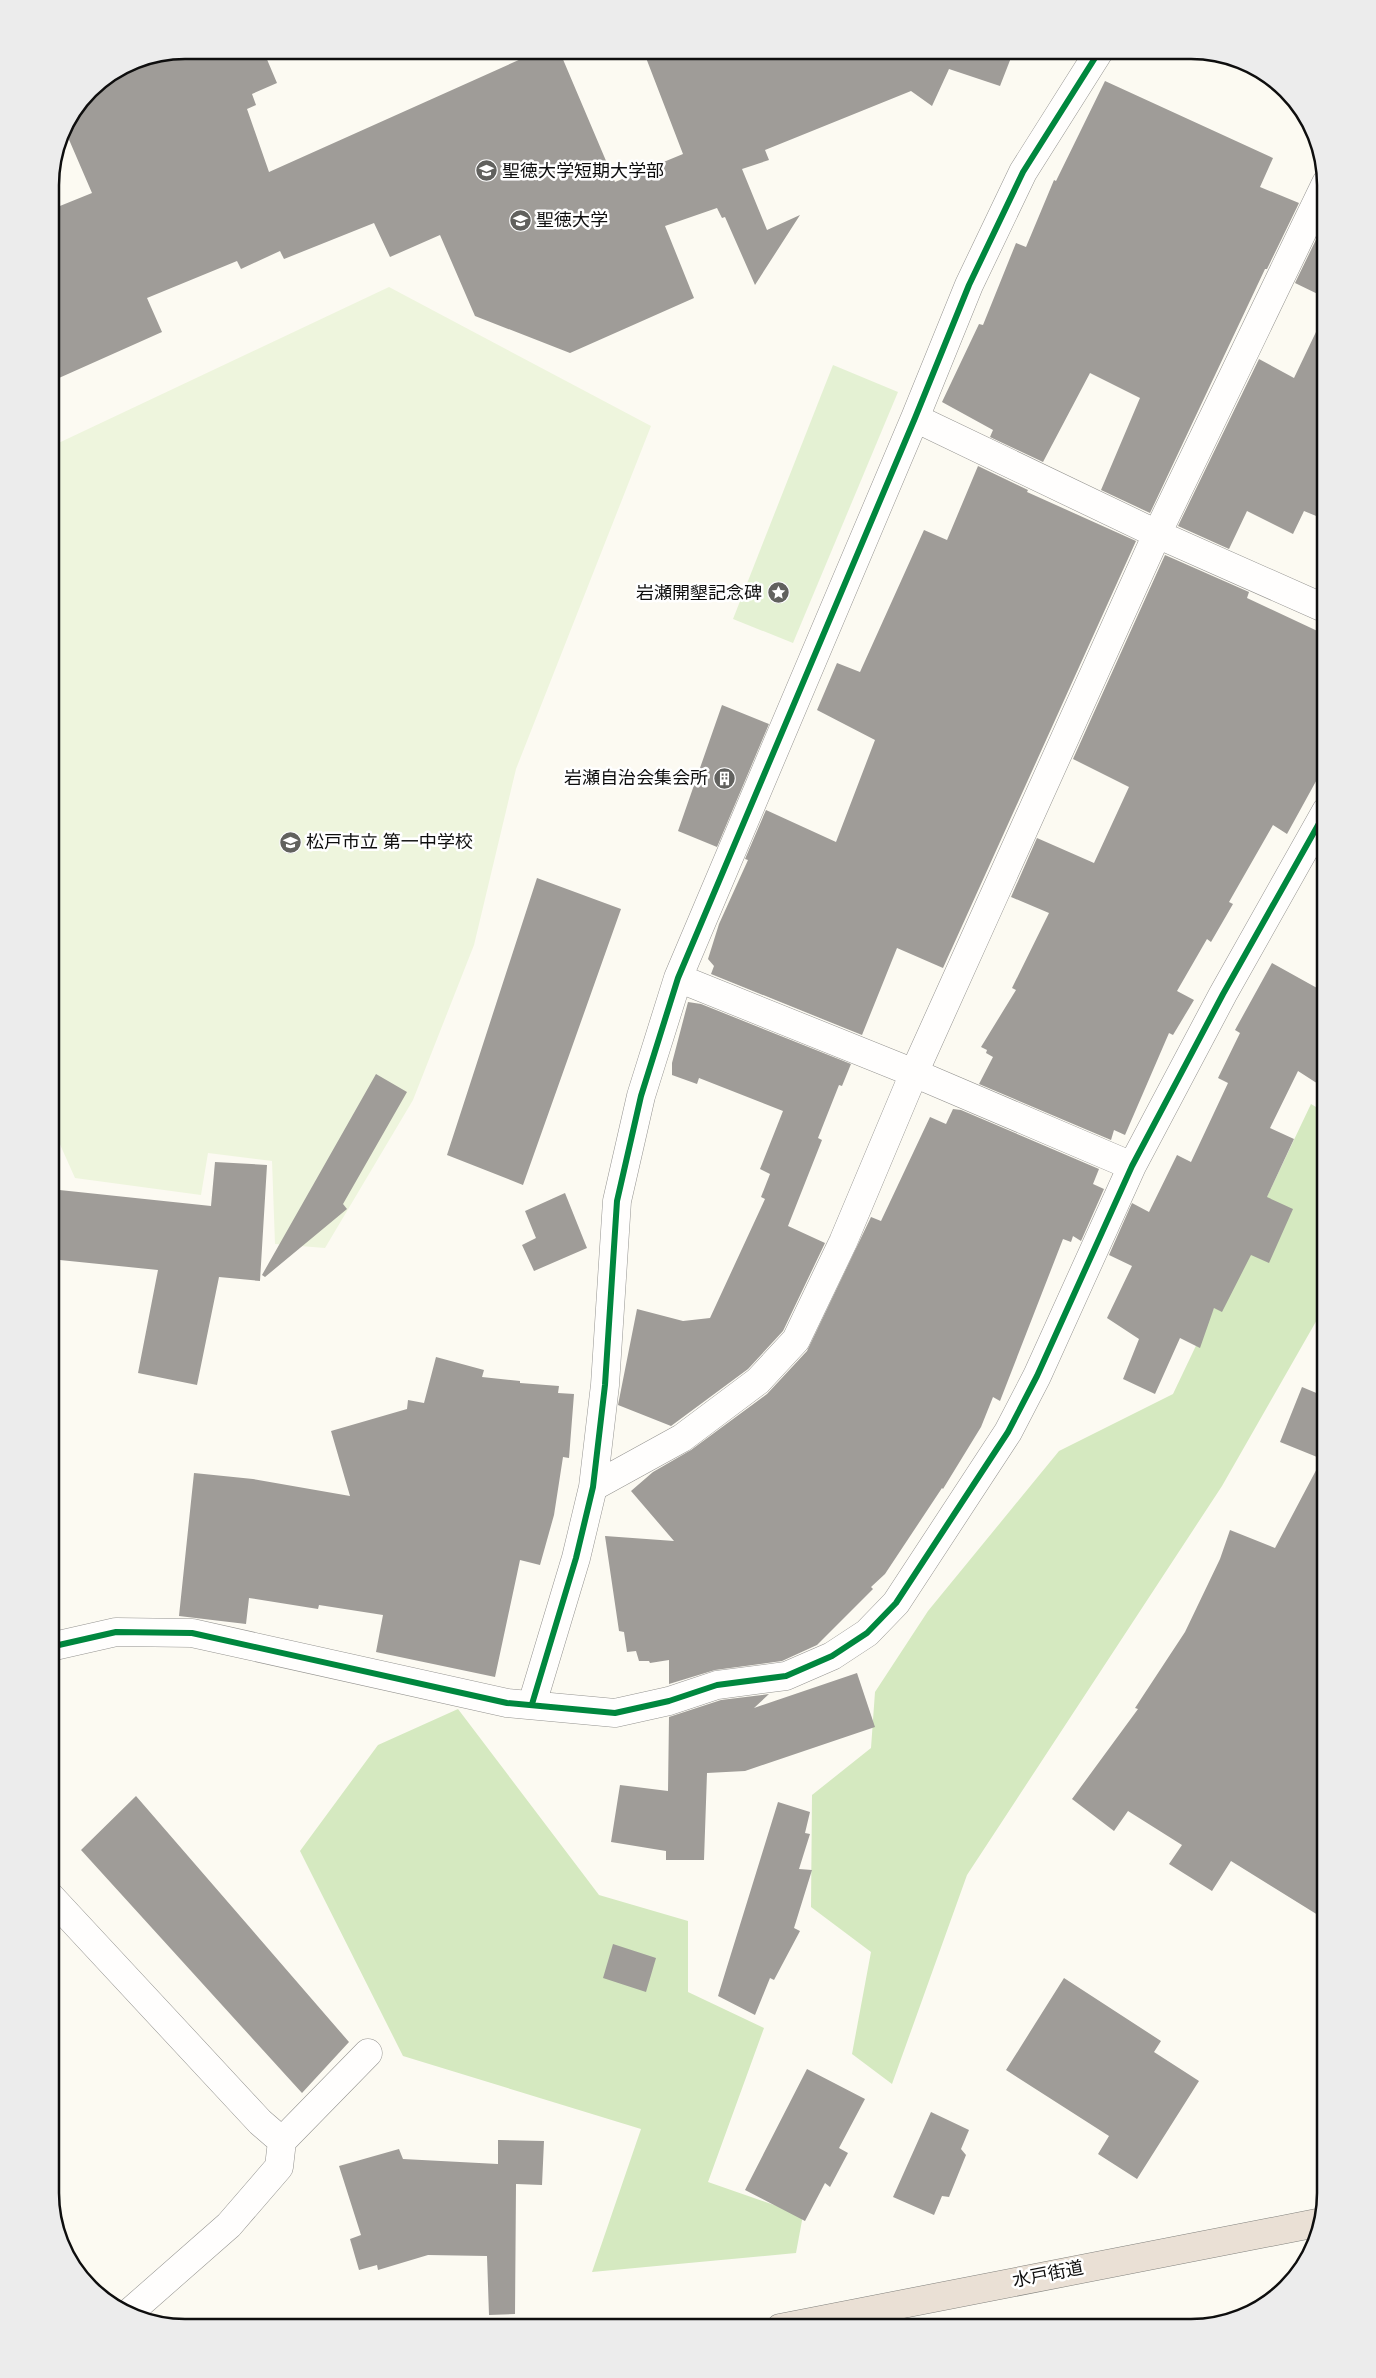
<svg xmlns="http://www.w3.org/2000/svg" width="1376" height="2378" font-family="'Noto Serif','Noto Sans JP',serif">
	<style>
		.green { fill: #e4f1d3 }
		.forest { fill: #d5e9c0 }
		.pitch { fill: #eef5dd }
		.building { fill: #9f9c98 }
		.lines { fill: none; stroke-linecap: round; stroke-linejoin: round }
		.minor-casing { stroke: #959491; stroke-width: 29 }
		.highway-casing { stroke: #82827e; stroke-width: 29 }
		.minor { stroke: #fffefd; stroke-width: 28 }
		.highway { stroke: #eae0d5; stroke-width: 28 }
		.cycleway-casing { stroke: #fff; stroke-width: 9 }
		.cycleway { stroke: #00873e; stroke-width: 6 }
		.labels { text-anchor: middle; stroke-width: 5; stroke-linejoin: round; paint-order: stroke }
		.poi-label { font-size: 18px; fill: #0e0e0e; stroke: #fff; text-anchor: start }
		.street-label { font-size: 18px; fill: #0e0e0e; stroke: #fff }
		.rim { fill: none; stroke: #0e0e0e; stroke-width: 2.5 }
	</style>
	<rect width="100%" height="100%" fill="#fcfaf2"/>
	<path class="green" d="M 833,365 L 898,392 L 793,643 L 733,619 Z"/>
	<path class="forest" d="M 1311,1104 L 1326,1113 L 1326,1304 L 1222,1486 L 967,1875 L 892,2084 L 852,2054 L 871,1952 L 811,1907 L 812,1795 L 871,1748 L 875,1692 L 928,1611 L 1059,1451 L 1173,1394 Z
		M 458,1709 L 599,1895 L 688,1921 L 688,1992 L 764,2028 L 708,2182 L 803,2215 L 796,2253 L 592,2272 L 641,2129 L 403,2056 L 300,1851 L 378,1745 Z"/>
	<path class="pitch" d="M 389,287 L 651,426 L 516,769 L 474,945 L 413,1100 L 325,1248 L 275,1244 L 272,1161 L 208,1153 L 201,1195 L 75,1178 L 50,1122 L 50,447 Z"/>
	<path class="building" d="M 185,50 L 263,50 L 277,83 L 252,94 L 256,105 L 247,109 L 269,172 L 541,50 L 559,50 L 615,182 L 683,154 L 643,50 L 1014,50 L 1000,86 L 949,69 L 932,106 L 911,91 L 765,150 L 769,160 L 742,169 L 767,230 L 800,215 L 755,285 L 725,217 L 722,218 L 717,208 L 665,226 L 694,298 L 570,353 L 475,316 L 440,235 L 390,257 L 374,223 L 284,259 L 280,251 L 241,269 L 237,261 L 147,298 L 162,332 L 50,382 L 50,210 L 92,193 L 64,128 L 90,89 L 133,60 Z
		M 1105,81 L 1273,158 L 1260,187 L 1299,203 L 1267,269 L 1265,269 L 1150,513 L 1101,490 L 1140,398 L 1090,373 L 1043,462 L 990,437 L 993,430 L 942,402 L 979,324 L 983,325 L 1016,243 L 1026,247 L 1054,180 L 1056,181 Z
		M 1326,219 L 1326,298 L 1295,283 Z
		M 1326,311 L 1326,520 L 1304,511 L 1293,534 L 1247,511 L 1229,549 L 1178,526 L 1259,359 L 1294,378 Z
		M 978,466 L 1028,490 L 1027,492 L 1136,541 L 943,968 L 897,948 L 862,1035 L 711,974 L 714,966 L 708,959 L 719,924 L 748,860 L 745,859 L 766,810 L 836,842 L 875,740 L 817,710 L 837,663 L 860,672 L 924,530 L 947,540 Z
		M 1165,555 L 1249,592 L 1247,598 L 1326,635 L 1326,763 L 1287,834 L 1273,825 L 1229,902 L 1233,904 L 1211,942 L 1207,939 L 1177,991 L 1194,1000 L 1173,1035 L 1169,1033 L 1125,1135 L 1114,1130 L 1111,1140 L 979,1084 L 993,1057 L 986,1053 L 987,1050 L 981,1047 L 1016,990 L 1012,988 L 1049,913 L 1011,897 L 1037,838 L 1094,863 L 1129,787 L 1073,759 Z
		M 722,705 L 769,724 L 717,847 L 678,831 Z
		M 537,878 L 621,909 L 523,1185 L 447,1155 Z
		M 1272,963 L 1326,993 L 1326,1089 L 1298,1071 L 1270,1128 L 1294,1139 L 1267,1197 L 1293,1209 L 1269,1263 L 1251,1255 L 1222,1312 L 1214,1308 L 1200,1348 L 1180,1338 L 1155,1394 L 1123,1379 L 1139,1339 L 1107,1318 L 1132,1266 L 1109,1255 L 1132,1203 L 1149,1212 L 1177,1155 L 1191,1162 L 1228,1083 L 1218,1078 L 1240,1033 L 1235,1030 Z
		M 688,1002 L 701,1004 L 851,1064 L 842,1086 L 839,1085 L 818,1138 L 822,1140 L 788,1226 L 825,1243 L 783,1331 L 748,1369 L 671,1426 L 618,1405 L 637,1309 L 683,1321 L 710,1318 L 765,1199 L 761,1197 L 770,1174 L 760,1169 L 783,1111 L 699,1078 L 697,1084 L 672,1075 L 672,1063 Z
		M 376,1074 L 407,1092 L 343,1204 L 347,1209 L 265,1277 L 262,1275 Z
		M 953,1109 L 961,1110 L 1099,1169 L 1093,1184 L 1104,1189 L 1081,1241 L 1073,1236 L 1071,1242 L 1063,1239 L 1000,1401 L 993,1397 L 981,1427 L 943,1489 L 942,1488 L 885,1574 L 871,1587 L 873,1589 L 817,1645 L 782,1661 L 715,1670 L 669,1684 L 669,1660 L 650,1663 L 649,1661 L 639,1661 L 636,1651 L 627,1652 L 624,1632 L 619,1631 L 605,1536 L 674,1541 L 631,1491 L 653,1472 L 691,1450 L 767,1394 L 807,1351 L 871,1217 L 881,1221 L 930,1117 L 946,1124 Z
		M 215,1162 L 267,1165 L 260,1281 L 219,1277 L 197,1385 L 138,1373 L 158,1270 L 50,1259 L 50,1189 L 211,1206 Z
		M 565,1193 L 587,1248 L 534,1271 L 522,1245 L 536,1238 L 525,1211 Z
		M 436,1357 L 484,1370 L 482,1377 L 520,1381 L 520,1383 L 559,1386 L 558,1393 L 574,1394 L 569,1458 L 563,1457 L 554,1515 L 540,1565 L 520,1560 L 495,1677 L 376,1652 L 383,1615 L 319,1605 L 318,1609 L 249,1598 L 246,1624 L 179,1616 L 194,1473 L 253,1479 L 350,1496 L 331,1431 L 407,1409 L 408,1400 L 424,1403 Z
		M 1302,1387 L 1326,1397 L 1326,1920 L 1231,1861 L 1212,1891 L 1169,1864 L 1182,1845 L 1128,1811 L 1114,1831 L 1072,1799 L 1138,1709 L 1135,1708 L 1185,1632 L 1220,1559 L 1230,1530 L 1275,1548 L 1322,1459 L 1280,1442 Z
		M 857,1673 L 875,1727 L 745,1771 L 707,1773 L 704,1860 L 666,1860 L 666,1851 L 611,1842 L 620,1785 L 668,1791 L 669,1717 L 721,1700 L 769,1694 L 754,1708 Z
		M 136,1796 L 349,2042 L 302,2093 L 81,1850 Z
		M 778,1802 L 810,1812 L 805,1833 L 810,1834 L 799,1869 L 812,1870 L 794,1928 L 800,1931 L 774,1980 L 770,1978 L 755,2015 L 718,1996 Z
		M 613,1944 L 656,1958 L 646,1992 L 603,1978 Z
		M 1064,1978 L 1161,2041 L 1154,2052 L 1199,2081 L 1137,2179 L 1098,2154 L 1109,2136 L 1006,2070 Z
		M 807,2069 L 865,2099 L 839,2148 L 848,2153 L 830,2187 L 825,2183 L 805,2221 L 745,2190 Z
		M 931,2112 L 969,2130 L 961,2149 L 966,2155 L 949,2197 L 942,2196 L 934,2215 L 893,2197 Z
		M 498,2140 L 544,2141 L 542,2185 L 516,2184 L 515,2314 L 489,2315 L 487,2256 L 428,2255 L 378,2270 L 377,2265 L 359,2270 L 350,2239 L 361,2235 L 339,2166 L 399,2149 L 403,2159 L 498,2164 Z"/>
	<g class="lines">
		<defs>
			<path id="minor" d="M 915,418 L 1157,534 L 1326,609
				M 678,978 L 914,1073 L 1132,1166
				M 593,1487 L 682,1438 L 758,1381 L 796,1340 L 843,1242 L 914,1073 L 1157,534 L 1326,183
				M 50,1647 L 116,1632 L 192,1633 L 507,1703 L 615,1713 L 669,1701 L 717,1685 L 786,1676 L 832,1656 L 867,1633 L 896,1603 L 1008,1432 L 1037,1376 L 1132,1166 L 1223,994 L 1326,811
				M 532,1704 L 576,1558 L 593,1487 L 605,1385 L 617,1201 L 641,1096 L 678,978 L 915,418 L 969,285 L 1023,172 L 1100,50
				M 50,1896 L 260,2122 L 282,2141
				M 130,2312 L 229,2225 L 279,2167 L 282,2141 L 368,2053"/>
			<path id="highway" d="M 780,2328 L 1317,2223"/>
		</defs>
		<use href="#minor" class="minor-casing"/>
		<use href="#highway" class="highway-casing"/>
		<use href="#minor" class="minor"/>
		<use href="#highway" class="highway"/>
		<defs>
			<path id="cycleway" d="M 50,1647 L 116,1632 L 192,1633 L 507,1703 L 615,1713 L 669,1701 L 717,1685 L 786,1676 L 832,1656 L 867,1633 L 896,1603 L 1008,1432 L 1037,1376 L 1132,1166 L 1223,994 L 1326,811
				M 532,1704 L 576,1558 L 593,1487 L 605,1385 L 617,1201 L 641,1096 L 678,978 L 915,418 L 969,285 L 1023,172 L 1100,50"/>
		</defs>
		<use href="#cycleway" class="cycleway-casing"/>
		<use href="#cycleway" class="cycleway"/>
	</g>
	<defs>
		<symbol id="university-disc" viewBox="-11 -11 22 22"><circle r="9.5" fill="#61615e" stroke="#fff"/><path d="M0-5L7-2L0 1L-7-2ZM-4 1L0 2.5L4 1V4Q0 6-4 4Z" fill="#fff"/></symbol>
		<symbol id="sight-disc" viewBox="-11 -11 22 22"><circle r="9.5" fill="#61615e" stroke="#fff"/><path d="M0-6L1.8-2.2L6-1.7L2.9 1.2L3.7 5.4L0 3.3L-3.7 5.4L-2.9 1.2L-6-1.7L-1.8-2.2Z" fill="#fff"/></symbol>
		<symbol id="building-disc" viewBox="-11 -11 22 22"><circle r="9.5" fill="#61615e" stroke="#fff"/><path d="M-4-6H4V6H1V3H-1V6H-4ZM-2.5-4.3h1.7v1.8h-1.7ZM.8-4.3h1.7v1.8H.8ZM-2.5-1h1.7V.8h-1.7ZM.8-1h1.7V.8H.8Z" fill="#fff"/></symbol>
		<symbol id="school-disc" viewBox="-11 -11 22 22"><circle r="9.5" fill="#61615e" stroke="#fff"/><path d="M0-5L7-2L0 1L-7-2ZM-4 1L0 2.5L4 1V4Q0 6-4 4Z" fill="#fff"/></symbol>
	</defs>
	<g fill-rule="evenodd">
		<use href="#university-disc" x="474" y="158" width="25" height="25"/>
		<use href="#university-disc" x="508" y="208" width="25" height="25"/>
		<use href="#sight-disc" x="766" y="580" width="25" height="25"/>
		<use href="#building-disc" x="712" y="766" width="25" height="25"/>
		<use href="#school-disc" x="278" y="830" width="25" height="25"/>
	</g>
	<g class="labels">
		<g class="poi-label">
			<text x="502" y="177">聖徳大学短期大学部</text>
			<text x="536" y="226">聖徳大学</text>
			<text x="762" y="599" text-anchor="end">岩瀬開墾記念碑</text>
			<text x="708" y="784" text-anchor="end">岩瀬自治会集会所</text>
			<text x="306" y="848">松戸市立 第一中学校</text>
		</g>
		<g class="street-label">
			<text transform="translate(1048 2274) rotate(-11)" y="6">水戸街道</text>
		</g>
	</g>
	<path d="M0 0H1376V2378H0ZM185 59H1191A126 126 0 0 1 1317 185V2193A126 126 0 0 1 1191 2319H185A126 126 0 0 1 59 2193V185A126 126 0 0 1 185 59Z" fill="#ececec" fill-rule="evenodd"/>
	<path class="rim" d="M185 59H1191A126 126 0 0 1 1317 185V2193A126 126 0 0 1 1191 2319H185A126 126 0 0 1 59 2193V185A126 126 0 0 1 185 59Z"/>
</svg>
